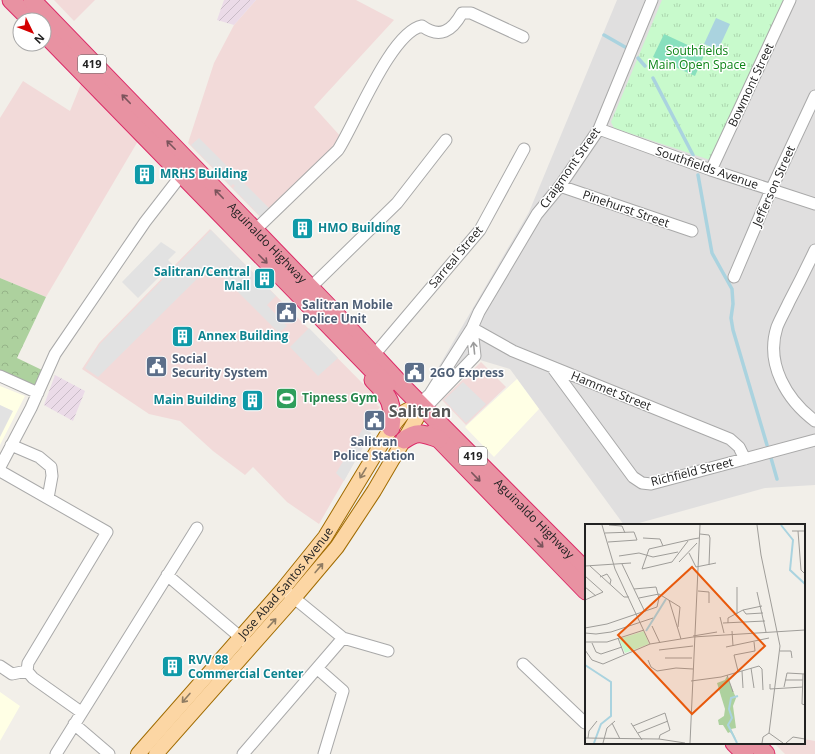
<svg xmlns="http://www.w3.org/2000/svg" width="815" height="754" font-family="'Open Sans',sans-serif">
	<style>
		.residential { fill: #e0dfdf }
		.commercial { fill: #f2dad9 }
		.industrial { fill: url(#industrial-furrows) }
		.education { fill: #ffffe5 }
		.forest { fill: url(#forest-crowns) }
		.park { fill: url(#park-tufts) }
		.pitch { fill: #88e0be }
		.parking { fill: #e2e2e2 }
		.water { fill: #aad3df }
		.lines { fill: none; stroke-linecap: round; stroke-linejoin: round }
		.stream { stroke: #aad3df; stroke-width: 3.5 }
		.minor-casing { stroke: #a9a9a9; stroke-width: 13 }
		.major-casing { stroke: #a06b00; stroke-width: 16 }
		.highway-casing { stroke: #dc2a67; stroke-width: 19 }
		.minor { stroke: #fff; stroke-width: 11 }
		.major { stroke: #fcd6a4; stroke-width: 14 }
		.highway { stroke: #e892a2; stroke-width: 17 }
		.oneway { stroke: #7b545c }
		.oneway2 { stroke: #9c9c9c }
		.oneway3 { stroke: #8f7c63 }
		.labels { text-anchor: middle; stroke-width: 3; stroke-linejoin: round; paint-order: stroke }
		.shield { fill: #fff; stroke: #646464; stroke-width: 1 }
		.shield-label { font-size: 11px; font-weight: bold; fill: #222 }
		.park-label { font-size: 12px; fill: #0c8416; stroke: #fff }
		.street-label { font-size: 12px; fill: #222; stroke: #fff }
		.culture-label { font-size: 12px; font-weight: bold; fill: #0d838f; stroke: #fff; text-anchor: start }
		.service-label { font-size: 12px; font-weight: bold; fill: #4e5e75; stroke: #fff; text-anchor: start }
		.leisure-label { font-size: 12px; font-weight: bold; fill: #27864d; stroke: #fff; text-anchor: start }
		.district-label { font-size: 16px; font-weight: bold; fill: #555; stroke: #fff }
		.inset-river { fill: none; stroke: #aad3df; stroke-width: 2 }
		.inset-road { fill: none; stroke: #9f9d99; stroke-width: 1 }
		.view { fill: #e8590c; fill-opacity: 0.15; stroke: #e8590c; stroke-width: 2 }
		.inset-edge { fill: none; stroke: #222; stroke-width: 2 }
	</style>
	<defs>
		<pattern id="industrial-furrows" width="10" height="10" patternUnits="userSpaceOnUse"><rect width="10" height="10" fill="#ebdbe8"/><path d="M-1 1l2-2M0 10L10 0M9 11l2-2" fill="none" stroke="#c9bcc7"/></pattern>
		<pattern id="forest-crowns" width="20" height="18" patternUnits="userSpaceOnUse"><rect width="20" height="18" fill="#add19e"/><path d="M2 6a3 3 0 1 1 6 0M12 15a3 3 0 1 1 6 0" fill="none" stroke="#95b388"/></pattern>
		<pattern id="park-tufts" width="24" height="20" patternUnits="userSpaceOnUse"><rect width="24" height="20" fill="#c8facc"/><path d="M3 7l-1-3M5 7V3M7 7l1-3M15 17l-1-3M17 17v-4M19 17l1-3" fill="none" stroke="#acd6af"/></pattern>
	</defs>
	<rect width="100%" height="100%" fill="#f2efe9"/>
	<path class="residential" d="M 617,0 L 815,0 L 815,485 L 765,488 L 632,525 L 624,525 L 510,369 L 480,360 L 444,397 L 428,385 L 529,212 Z"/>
	<path class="commercial" d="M 54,0 L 95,0 L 74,21 Z
		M 256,0 L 356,0 L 394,20 L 314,107 L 342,138 L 263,220 L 188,143 L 214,63 L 234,25 Z
		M 23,81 L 70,111 L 81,84 L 138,141 L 46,297 L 0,278 L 0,118 Z
		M 210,229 L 380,401 L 377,405 L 380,407 L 365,427 L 371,433 L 319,524 L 287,502 L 253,467 L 245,475 L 213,451 L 180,421 L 149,414 L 82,369 L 99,343 Z
		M 481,362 L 506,387 L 466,425 L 442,400 Z
		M 804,739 L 815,741 L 815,754 L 785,754 L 774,743 L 804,743 Z"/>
	<path class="industrial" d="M 224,0 L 256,0 L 234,25 L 217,20 Z
		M 55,375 L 85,391 L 73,421 L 44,405 Z"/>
	<path class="education" d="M 517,379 L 539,409 L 494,457 L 465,427 Z
		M 0,386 L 25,396 L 0,445 Z
		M 0,692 L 20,706 L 0,741 Z"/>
	<path class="forest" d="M 0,278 L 46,297 L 17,358 L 42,370 L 34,387 L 0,371 Z"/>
	<path class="park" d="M 662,0 L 785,0 L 710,160 L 614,128 L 611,122 Z"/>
	<path class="pitch" d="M 664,34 L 705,53 L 695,76 L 653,57 Z"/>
	<path class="parking" d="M 199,138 L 269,208 L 261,217 L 233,188 L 235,186 L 233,184 L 231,186 L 191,145 Z
		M 211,230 L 276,296 L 267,305 L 287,326 L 279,333 L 211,265 L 98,377 L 85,368 L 100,344 Z
		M 161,242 L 176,252 L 168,260 L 172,264 L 138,298 L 122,282 Z
		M 309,328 L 338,358 L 318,376 L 290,347 Z
		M 463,382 L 486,404 L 466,423 L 444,400 Z
		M 0,405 L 13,411 L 0,437 Z
		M 364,427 L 371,433 L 344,481 L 336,473 Z"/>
	<path class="water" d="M 716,18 L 730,24 L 718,50 L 704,44 Z"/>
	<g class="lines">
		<path class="stream" d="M 604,35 L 625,47
			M 638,58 L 645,66
			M 653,78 L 693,155
			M 698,175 L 712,253 L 732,289 L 733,304 L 731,318 L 733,330 L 767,445
			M 771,458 L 777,479"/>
		<defs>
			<path id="minor" d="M 599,129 L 711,170 L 815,204
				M 711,170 L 790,0
				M 560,186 L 692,231
				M 250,235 L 338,150 C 356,122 391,32 422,26 C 440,39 452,31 462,13 L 471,13 L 523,37
				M 815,250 C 807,267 798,285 789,302 C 785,311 780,319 777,327 C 765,364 787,400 815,421
				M 734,277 L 771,190 L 815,96
				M 310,288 L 397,203 L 446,140
				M 472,328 L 513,351 L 730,439 L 739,447 L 745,459
				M 374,355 L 480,230 L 524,149
				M 552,367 L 633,477 L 642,483 L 651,484 L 815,440
				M 0,376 L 38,393
				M 419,404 L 430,394 L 472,328 L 479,312 L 537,214 L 560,186 L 599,129 L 652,0
				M 428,405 L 475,356 L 472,328
				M 11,445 L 39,457 L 51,467 L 52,476 L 48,498
				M 0,467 L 31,408 L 55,354 L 145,222 L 186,169
				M 0,471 L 107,532 L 28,663 L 27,671 L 33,678 L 81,712
				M 167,575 L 246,642
				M 288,593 L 343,638 L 388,651
				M 523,664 L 585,723 L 586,722
				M 0,666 L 12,674 L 27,671
				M 318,669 L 343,691 L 324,754
				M 74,724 L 109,754
				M 56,754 L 197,528
				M 243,754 L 343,638"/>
			<g id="major">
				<path id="s1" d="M 138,754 L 283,589 L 325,537 L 391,428 L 404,412 L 419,404"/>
				<path d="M 156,754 L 294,598 L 337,547 L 374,491 L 418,416 L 424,409"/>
			</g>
			<g id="highway">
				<path d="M 11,0 L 31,20"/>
				<path id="s2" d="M 32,0 L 327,305 L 406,390 L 586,571"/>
				<path d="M 44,33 L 387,385"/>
				<path d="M 373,380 C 390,397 394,404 391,428"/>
				<path d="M 433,433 L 586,591"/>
				<path d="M 404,440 C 419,430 423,434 439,439"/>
				<path d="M 734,743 L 745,754"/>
				<path d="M 755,743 L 766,754"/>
			</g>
		</defs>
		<use href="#minor" class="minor-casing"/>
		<use href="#major" class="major-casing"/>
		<use href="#highway" class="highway-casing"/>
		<use href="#minor" class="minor"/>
		<use href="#major" class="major"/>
		<use href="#highway" class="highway"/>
	</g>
	<defs><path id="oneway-shaft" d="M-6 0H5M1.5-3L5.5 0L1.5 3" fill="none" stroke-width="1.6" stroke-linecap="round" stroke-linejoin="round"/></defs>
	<g class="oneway">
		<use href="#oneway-shaft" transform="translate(126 99) rotate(-134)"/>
		<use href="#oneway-shaft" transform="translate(171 145) rotate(-135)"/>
		<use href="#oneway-shaft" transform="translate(219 194) rotate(-134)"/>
		<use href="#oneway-shaft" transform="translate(263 259) rotate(45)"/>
		<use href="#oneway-shaft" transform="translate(476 477) rotate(46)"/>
		<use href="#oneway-shaft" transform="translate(539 543) rotate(46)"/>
	</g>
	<use class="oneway2" href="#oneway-shaft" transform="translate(474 348) rotate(-96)"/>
	<g class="oneway3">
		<use href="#oneway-shaft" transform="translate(363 473) rotate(121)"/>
		<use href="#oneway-shaft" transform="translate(319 568) rotate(-50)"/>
		<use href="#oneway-shaft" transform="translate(272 623) rotate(-48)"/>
		<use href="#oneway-shaft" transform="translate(186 698) rotate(131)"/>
	</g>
	<defs>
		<symbol id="building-square" viewBox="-11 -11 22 22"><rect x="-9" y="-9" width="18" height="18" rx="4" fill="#0f9aa8" stroke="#fff"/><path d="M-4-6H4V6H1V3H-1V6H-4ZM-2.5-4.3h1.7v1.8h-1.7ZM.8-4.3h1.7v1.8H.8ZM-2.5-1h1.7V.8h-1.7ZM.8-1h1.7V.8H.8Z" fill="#fff"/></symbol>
		<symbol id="civic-square" viewBox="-11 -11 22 22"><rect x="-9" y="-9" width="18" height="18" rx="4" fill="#5c6f8a" stroke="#fff"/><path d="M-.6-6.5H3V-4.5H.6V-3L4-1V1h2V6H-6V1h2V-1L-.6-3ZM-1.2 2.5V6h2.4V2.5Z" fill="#fff"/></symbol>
		<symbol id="stadium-square" viewBox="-11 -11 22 22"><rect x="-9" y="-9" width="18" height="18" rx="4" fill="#2e9e5b" stroke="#fff"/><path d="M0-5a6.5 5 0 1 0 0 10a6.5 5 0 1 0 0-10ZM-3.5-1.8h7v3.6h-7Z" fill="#fff"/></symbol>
	</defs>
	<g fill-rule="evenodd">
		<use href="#building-square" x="132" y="162" width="25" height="25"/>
		<use href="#building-square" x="290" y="216" width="25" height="25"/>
		<use href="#building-square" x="252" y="266" width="25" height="25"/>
		<use href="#civic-square" x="274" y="300" width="25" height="25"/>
		<use href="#building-square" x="170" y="324" width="25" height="25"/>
		<use href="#civic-square" x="144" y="354" width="25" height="25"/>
		<use href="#civic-square" x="402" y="360" width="25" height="25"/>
		<use href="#stadium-square" x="274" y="386" width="25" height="25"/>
		<use href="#building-square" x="240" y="388" width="25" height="25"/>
		<use href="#civic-square" x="362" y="408" width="25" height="25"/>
		<use href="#building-square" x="160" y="654" width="25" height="25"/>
	</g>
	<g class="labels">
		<g class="shield">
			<rect x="78" y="55" width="28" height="18" rx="3"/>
			<rect x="459" y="447" width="28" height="18" rx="3"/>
		</g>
		<g class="shield-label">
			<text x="92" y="68">419</text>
			<text x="473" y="460">419</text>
		</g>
		<g class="park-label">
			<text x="697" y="55">Southfields<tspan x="697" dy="14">Main Open Space</tspan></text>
		</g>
		<g class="street-label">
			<text transform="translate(751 85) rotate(-65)" y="4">Bowmont Street</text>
			<text transform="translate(570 168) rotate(-55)" y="4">Craigmont Street</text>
			<text transform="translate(707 168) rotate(19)" y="4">Southfields Avenue</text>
			<text transform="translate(774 186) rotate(-66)" y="4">Jefferson Street</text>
			<text transform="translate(626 209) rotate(19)" y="4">Pinehurst Street</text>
			<text dy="4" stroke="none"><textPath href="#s2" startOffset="338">Aguinaldo Highway</textPath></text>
			<text transform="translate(456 257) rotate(-50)" y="4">Sarreal Street</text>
			<text transform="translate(611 391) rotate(22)" y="4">Hammet Street</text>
			<text transform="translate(692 472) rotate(-14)" y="4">Richfield Street</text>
			<text dy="4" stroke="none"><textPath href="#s2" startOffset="722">Aguinaldo Highway</textPath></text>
			<text dy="4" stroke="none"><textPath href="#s1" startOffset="226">Jose Abad Santos Avenue</textPath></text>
		</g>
		<g class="culture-label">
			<text x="160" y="178">MRHS Building</text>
			<text x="318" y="232">HMO Building</text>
			<text x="250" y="276" text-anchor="end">Salitran/Central<tspan x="250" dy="14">Mall</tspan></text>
			<text x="198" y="340">Annex Building</text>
			<text x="236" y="404" text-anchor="end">Main Building</text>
			<text x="188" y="664">RVV 88<tspan x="188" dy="14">Commercial Center</tspan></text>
		</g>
		<g class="service-label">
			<text x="302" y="309">Salitran Mobile<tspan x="302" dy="14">Police Unit</tspan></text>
			<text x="172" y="363">Social<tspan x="172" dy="14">Security System</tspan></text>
			<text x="430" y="377">2GO Express</text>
			<text x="374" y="446" text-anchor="middle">Salitran<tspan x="374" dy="14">Police Station</tspan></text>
		</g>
		<g class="leisure-label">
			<text x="302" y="402">Tipness Gym</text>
		</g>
		<g class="district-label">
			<text x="420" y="417">Salitran</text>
		</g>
	</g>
	<g transform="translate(585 524)">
		<rect width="220" height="220" fill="#f2efe9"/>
		<path d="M 142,152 L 151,174 L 148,182 L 151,204 L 146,205 L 151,215 L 145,208 L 143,209 L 138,201 L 134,201 L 133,196 L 139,192 L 140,185 L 132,159 L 140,156 Z" fill="#add19e"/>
		<path d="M 59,107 L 64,120 L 40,129 L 34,115 Z" fill="#c8facc"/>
		<path class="inset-river" d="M 196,1 L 208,16 L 205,46 L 220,60M 61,107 L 81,75M 0,141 L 26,158 L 26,192 L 16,200 L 9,219M 152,219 L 143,201 L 147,194 L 144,185 L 146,174 L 153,172"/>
		<path class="inset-road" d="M 17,1 L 30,45 L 65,120M 24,1 L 37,2 L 40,9M 172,1 L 176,31 L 195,122 L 184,209M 207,7 L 220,7M 213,7 L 216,46 L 220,50M 20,9 L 49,8 L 52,16 L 23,18M 115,10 L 124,11 L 125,14 L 124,41M 58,14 L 75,15 L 78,22M 103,17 L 87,38 L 57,45 L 64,25 L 108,15 L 114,14M 104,29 L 111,43 L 131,39M 34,32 L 54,29 L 68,33 L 93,28M 94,38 L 112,19M 37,40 L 60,88M 0,42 L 46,39M 5,42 L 39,73 L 44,73M 0,52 L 18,68 L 0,76M 15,53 L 22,50 L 26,56 L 25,60M 0,63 L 11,72M 152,63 L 152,90M 113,67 L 124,68 L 124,79M 172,68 L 181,108M 54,74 L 74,70 L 95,83 L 93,103M 84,76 L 96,115M 158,86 L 161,90 L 178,89M 135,93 L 139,109M 138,99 L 180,97M 143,99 L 143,94 L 158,86 L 177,82M 67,102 L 75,119M 0,107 L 0,104 L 22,100 L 72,83 L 74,74 L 71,63 L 49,65M 147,107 L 148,122M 0,109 L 11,110 L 26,108 L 68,94M 108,112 L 132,108M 108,113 L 220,106M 33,114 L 39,130M 0,118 L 22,118 L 59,106M 7,119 L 11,128 L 16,130 L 37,123M 141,123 L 184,114M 0,126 L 7,136 L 18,140 L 65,120 L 108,113M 74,126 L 108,122M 195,127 L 206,127 L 207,134M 80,134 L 107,134M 63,136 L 66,143 L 72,147 L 91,144 L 108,145M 166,144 L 169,164M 153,147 L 149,131 L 170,127 L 169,118M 157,147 L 158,164M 218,150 L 217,180 L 220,181M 142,151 L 148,168M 200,156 L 218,156M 106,157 L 136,153 L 174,142 L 177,145 L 178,166M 185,160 L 185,165 L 218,163M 199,163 L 202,149 L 220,150M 27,199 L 35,215M 46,199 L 57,216M 48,202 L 80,189 L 85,206 L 75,211 L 74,215M 53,209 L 83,197M 184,209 L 198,219M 0,214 L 74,215 L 100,219M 3,214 L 4,207 L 12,197M 18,219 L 22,204 L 30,197M 105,219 L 115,1M 177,219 L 178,213 L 184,209M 201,219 L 208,213 L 220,215"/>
		<path class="view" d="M 107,43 L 180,122 L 107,190 L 33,111 Z"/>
		<rect width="220" height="220" class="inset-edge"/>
	</g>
	<g transform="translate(32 32) rotate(133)"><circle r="19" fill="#ffffff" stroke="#a7a7a7"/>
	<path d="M0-3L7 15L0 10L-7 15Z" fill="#d40000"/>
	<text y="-6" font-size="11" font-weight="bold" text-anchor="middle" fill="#222222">N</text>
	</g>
</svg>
